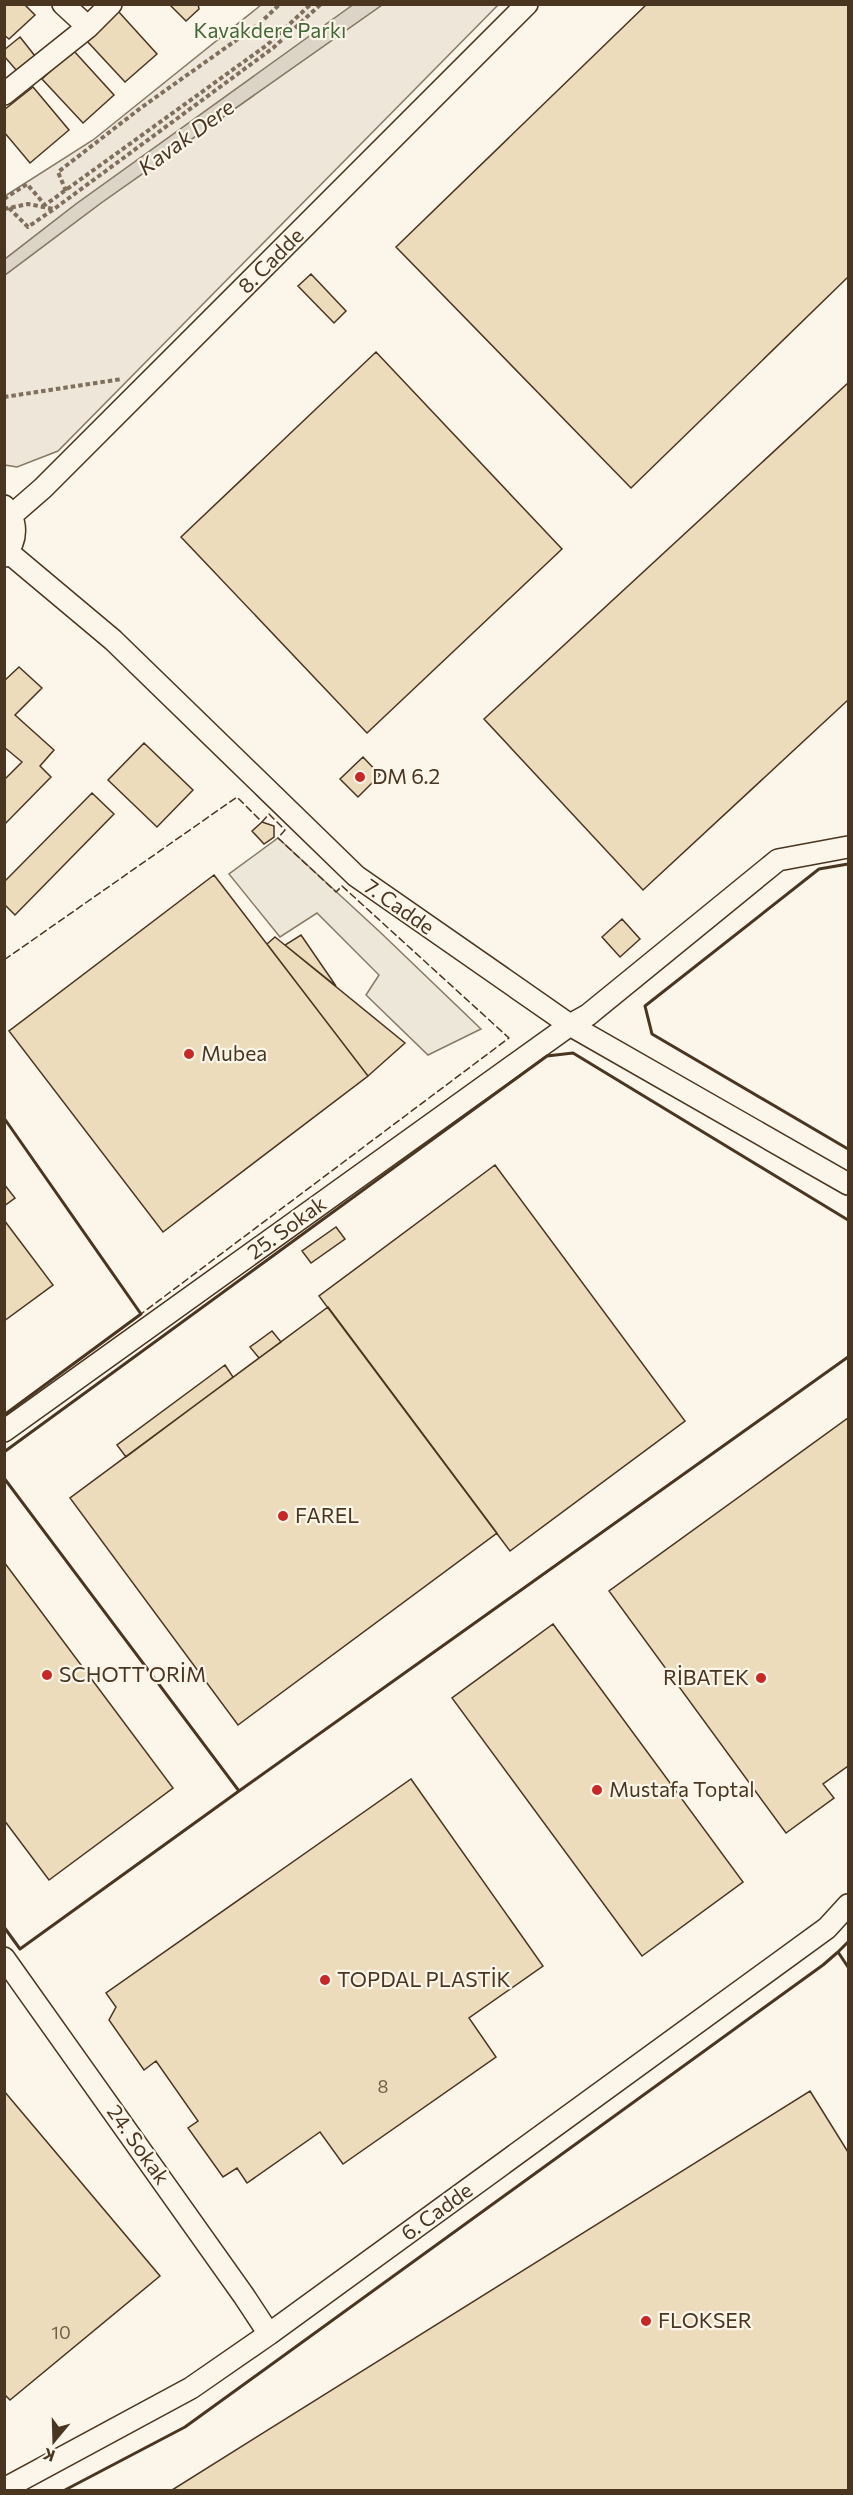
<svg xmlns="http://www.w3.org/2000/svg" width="853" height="2495" font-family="Commissioner,sans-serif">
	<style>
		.green { fill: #ede6d9; stroke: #887966; stroke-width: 1.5 }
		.parking { fill: #ede7d9; stroke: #887966; stroke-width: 1.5 }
		.water { fill: #dcd4c6; stroke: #887966; stroke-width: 1.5 }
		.building { fill: #ecdcbc; stroke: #4a3520; stroke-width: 1.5 }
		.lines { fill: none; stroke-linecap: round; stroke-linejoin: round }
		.minor-casing { stroke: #4a3520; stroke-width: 24 }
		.path { stroke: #7f6f5c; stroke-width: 4; stroke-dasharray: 4.5 3; stroke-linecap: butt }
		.minor { stroke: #fbf6e9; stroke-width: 21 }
		.fence { stroke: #4a3520; stroke-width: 1.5; stroke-dasharray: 8 3; stroke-linecap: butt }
		.wall { stroke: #4a3520; stroke-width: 3 }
		.poi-dot { fill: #c62828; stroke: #fbf6e9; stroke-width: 2 }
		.labels { text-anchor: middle; stroke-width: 4.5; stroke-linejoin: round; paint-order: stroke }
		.number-label { font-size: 18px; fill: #725f47 }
		.park-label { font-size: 21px; fill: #436837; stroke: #fbf6e9 }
		.street-label { font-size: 21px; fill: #4a3520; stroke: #fbf6e9 }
		.poi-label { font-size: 21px; fill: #4a3520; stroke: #fbf6e9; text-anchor: start }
		.water-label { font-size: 22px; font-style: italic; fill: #4a3520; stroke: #fbf6e9 }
	</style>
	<rect width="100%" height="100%" fill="#fbf6e9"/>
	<path class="green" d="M 261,5 L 354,5 L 76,204 L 5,259 L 5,196 L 93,140 Z
		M 382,5 L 498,5 L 58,451 L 17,467 L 5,465 L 5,275 L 101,203 Z"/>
	<path class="parking" d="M 278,838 L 381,933 L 481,1029 L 428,1055 L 366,995 L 379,975 L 317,913 L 280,937 L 229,874 Z"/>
	<path class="water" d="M 354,4 L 382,5 L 101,203 L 5,275 L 5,259 L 76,204 Z"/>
	<path class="building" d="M 4,4 L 24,4 L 35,15 L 9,39 L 4,35 Z
		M 169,4 L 198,4 L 199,9 L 186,21 Z
		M 647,4 L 848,4 L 848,277 L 631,488 L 396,247 Z
		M 118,11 L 157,54 L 125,82 L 86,40 Z
		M 20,37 L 35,56 L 17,71 L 4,56 L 4,50 Z
		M 73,50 L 114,95 L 83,123 L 42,79 Z
		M 33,87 L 69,130 L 30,163 L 4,132 L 4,110 Z
		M 311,274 L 346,311 L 334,323 L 298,286 Z
		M 376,352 L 562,549 L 367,733 L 181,537 Z
		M 848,383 L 848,700 L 643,890 L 484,719 Z
		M 19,667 L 42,688 L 15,715 L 54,750 L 40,766 L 51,777 L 4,825 L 4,780 L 22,762 L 4,747 L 4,681 Z
		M 144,743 L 193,790 L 157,827 L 108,780 Z
		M 363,757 L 380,775 L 358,797 L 340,779 Z
		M 92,793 L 114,814 L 15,915 L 4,904 L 4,882 Z
		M 262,822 L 274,826 L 274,837 L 264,844 L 252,831 Z
		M 214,875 L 368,1076 L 163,1232 L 9,1031 Z
		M 622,919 L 640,939 L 620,957 L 602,937 Z
		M 301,935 L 336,986 L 285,945 Z
		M 275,937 L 405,1043 L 368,1076 L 267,944 Z
		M 495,1165 L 685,1421 L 510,1551 L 319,1296 Z
		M 4,1184 L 15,1198 L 4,1206 Z
		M 4,1220 L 53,1285 L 4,1321 Z
		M 336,1227 L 345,1239 L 311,1263 L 302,1251 Z
		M 328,1307 L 497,1533 L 238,1725 L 70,1498 Z
		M 272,1331 L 281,1342 L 259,1358 L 250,1347 Z
		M 225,1365 L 233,1377 L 126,1457 L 117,1445 Z
		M 848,1418 L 848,1766 L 823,1784 L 834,1798 L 786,1833 L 609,1591 Z
		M 4,1562 L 173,1788 L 49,1880 L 4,1820 Z
		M 553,1624 L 743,1882 L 642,1956 L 452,1698 Z
		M 411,1779 L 543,1966 L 469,2018 L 496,2057 L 343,2164 L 320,2132 L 247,2183 L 237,2168 L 223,2177 L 188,2128 L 198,2121 L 156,2061 L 144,2070 L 109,2020 L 116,2007 L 106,1993 Z
		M 4,2091 L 160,2276 L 10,2400 L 4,2394 Z
		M 810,2091 L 848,2152 L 848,2490 L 172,2490 Z"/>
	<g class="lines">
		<defs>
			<path id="minor" d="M 63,4 L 88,27
				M 4,94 L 88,27 L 111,4
				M 4,506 C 18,521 18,540 4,556
				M 12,515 L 43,488 L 527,4
				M 8,552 L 113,640 L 356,876 L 570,1025 L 848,1184
				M 4,1431 L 570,1025 L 588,1015 L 778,860 L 848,847
				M 4,1958 L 244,2296 L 269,2334
				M 4,2489 L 191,2388 L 269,2334 L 827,1928 L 848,1905"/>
		</defs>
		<use href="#minor" class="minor-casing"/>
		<path class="path" d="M 66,191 L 58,172 L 142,107 L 259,24 L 280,4
			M 4,199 L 27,184 L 45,205 L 267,45 L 311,4
			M 9,208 L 28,227 L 54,209
			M 4,209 L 28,204 L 54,209 L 273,48 L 321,4
			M 4,397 L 122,379"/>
		<use href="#minor" class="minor"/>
		<path class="fence" d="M 4,960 L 237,797 L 262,822 L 269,814 L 285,830 L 278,838 L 336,892 L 342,886 L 509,1038 L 141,1314"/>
		<path class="wall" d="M 848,864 L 819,869 L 645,1006 L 652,1034 L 848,1149
			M 4,1118 L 141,1314 L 4,1415
			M 4,1452 L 547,1056 L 573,1053 L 848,1220
			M 4,1478 L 239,1791 L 20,1949 L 4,1927
			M 239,1791 L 848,1357
			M 838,1952 L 848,1942
			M 65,2490 L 185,2427 L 823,1965 L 838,1952 L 848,1967"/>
	</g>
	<g class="poi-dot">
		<circle cx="360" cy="777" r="6"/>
		<circle cx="189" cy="1054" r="6"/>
		<circle cx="283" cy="1516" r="6"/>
		<circle cx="47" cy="1675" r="6"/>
		<circle cx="761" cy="1678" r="6"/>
		<circle cx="597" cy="1790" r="6"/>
		<circle cx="325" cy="1980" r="6"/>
		<circle cx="646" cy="2321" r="6"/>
	</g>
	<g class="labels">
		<g class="number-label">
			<text x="383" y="2093">8</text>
			<text x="61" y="2339">10</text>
		</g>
		<g class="park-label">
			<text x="270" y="38">Kavakdere Parkı</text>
		</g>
		<g class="street-label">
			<text transform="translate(271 261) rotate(-45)" y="7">8. Cadde</text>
			<text transform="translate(399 907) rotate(35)" y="7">7. Cadde</text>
			<text transform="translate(287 1228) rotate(-36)" y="7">25. Sokak</text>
			<text transform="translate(138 2145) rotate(55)" y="7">24. Sokak</text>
			<text transform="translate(437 2212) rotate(-36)" y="7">6. Cadde</text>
		</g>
		<g class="poi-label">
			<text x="372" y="784">DM 6.2</text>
			<text x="201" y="1061">Mubea</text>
			<text x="295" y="1523">FAREL</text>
			<text x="59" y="1682">SCHOTT ORİM</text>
			<text x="749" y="1685" text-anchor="end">RİBATEK</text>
			<text x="609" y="1797">Mustafa Toptal</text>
			<text x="337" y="1987">TOPDAL PLASTİK</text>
			<text x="658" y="2328">FLOKSER</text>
		</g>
		<g class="water-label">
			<text transform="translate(186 137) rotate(-36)" y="8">Kavak Dere</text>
		</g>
	</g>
	<rect width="853" height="2495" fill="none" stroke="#4a3520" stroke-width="12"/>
	<g transform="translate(54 2441) rotate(199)" stroke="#fbf6e9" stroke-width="4.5" paint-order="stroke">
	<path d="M0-4.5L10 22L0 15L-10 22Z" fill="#4a3520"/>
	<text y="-9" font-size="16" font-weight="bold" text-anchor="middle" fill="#4a3520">K</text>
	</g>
</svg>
